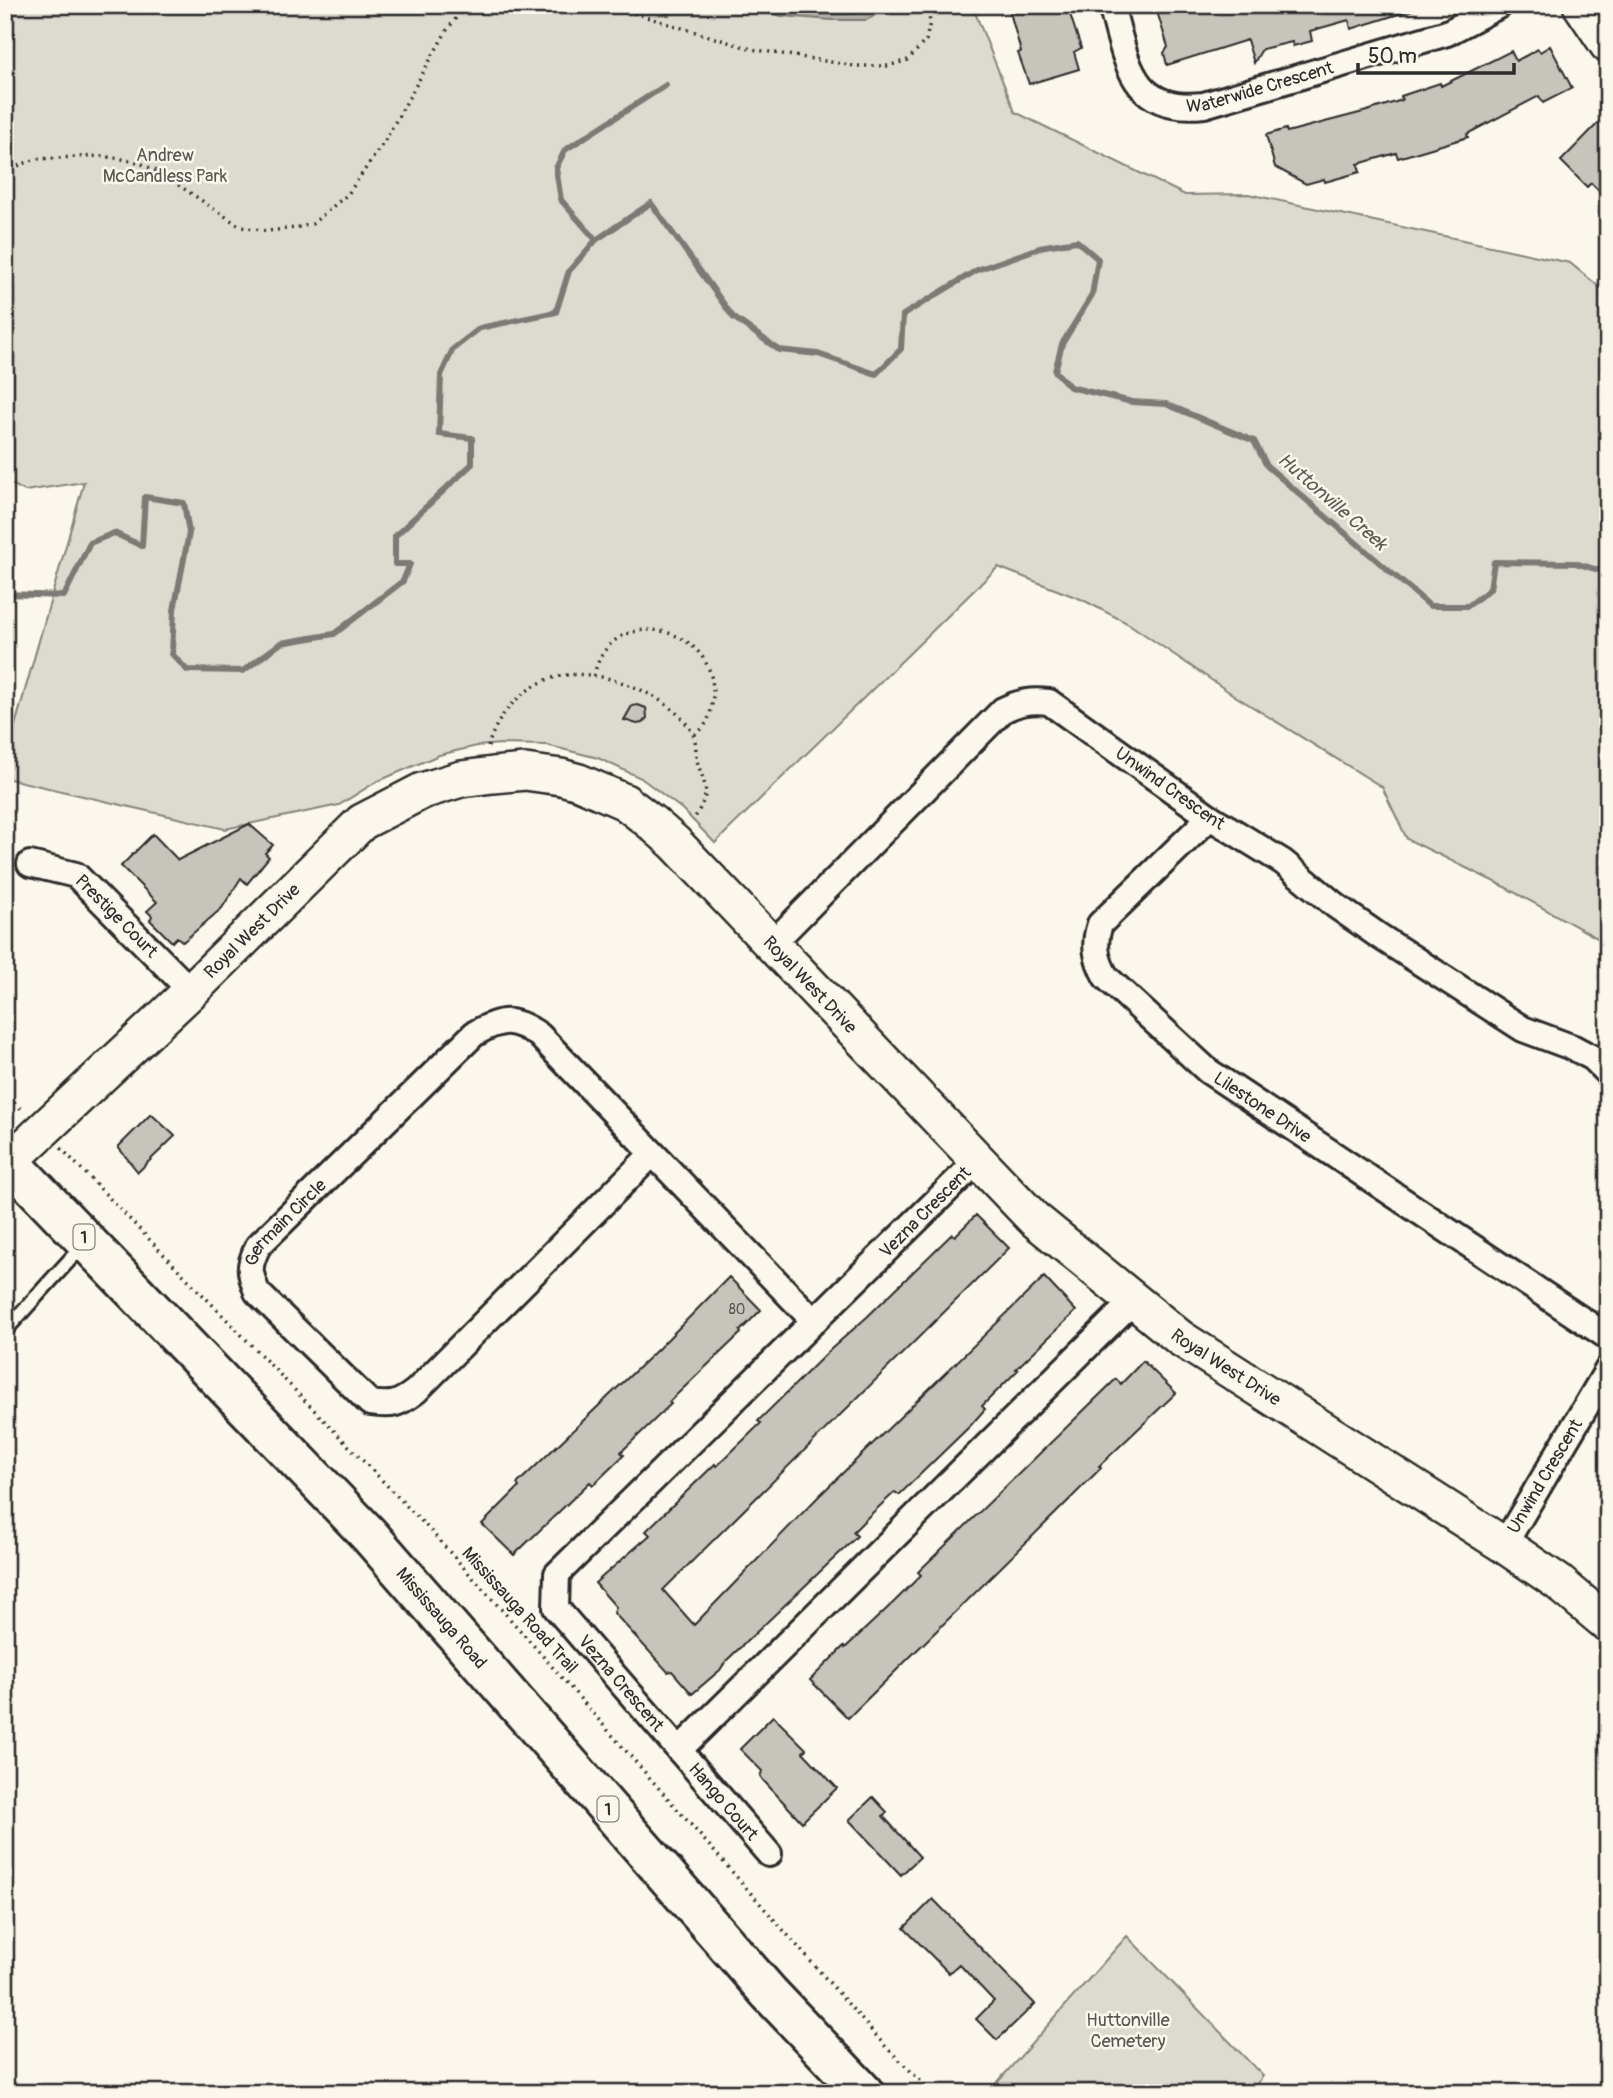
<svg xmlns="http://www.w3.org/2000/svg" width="1613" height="2098" font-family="Pangolin,sans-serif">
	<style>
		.green { fill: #dddad0; stroke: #84827e; stroke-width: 2 }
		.water { fill: #b1afa7; stroke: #7b7a75; stroke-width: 2 }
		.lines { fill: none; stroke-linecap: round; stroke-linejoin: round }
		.shore { stroke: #61605d; stroke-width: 2 }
		.stream { stroke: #7b7a75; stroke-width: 6 }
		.building { fill: #c7c4bc; stroke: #2b2b2b; stroke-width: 2 }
		.lane-casing { stroke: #2b2b2b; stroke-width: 18 }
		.street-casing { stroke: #2b2b2b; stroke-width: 30 }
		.secondary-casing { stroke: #2b2b2b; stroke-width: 40 }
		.primary-casing { stroke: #2b2b2b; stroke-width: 44 }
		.path { stroke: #2b2b2b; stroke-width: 3.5; stroke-dasharray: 2 5; stroke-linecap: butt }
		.lane { stroke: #fbf7ec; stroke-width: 12 }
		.street { stroke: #fbf7ec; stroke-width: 24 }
		.secondary { stroke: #fbf7ec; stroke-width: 35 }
		.primary { stroke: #fbf7ec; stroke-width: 38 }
		.labels { text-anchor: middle; stroke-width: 5; stroke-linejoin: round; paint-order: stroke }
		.number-label { font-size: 14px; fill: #52514f }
		.shield { fill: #fbf7ec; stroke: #696865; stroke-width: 2 }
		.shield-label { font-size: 16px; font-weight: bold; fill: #2b2b2b }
		.street-label { font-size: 18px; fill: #2b2b2b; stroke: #fbf7ec }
		.park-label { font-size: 18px; fill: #585754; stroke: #fbf7ec }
		.water-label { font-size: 19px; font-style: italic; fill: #5a5956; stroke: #fbf7ec }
	</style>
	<rect width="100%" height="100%" fill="#fbf7ec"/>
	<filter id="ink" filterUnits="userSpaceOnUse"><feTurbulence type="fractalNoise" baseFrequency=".0143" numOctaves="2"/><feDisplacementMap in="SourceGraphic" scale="14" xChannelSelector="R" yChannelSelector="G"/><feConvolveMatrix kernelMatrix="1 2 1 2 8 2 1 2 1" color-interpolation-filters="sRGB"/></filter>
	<g filter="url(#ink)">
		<path class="green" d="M 5,5 L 972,5 L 1015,112 L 1185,195 L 1248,194 L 1570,263 L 1608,294 L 1608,944 L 1503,886 L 1407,839 L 1382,787 L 1235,696 L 1129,624 L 1083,600 L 998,567 L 715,843 L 682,809 L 641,778 L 598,758 L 546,745 L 500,744 L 477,746 L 439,755 L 376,782 L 339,805 L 225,829 L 5,778 L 5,761 L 84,482 L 25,491 L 5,481 Z
			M 1127,1936 L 1263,2076 L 1250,2093 L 988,2093 Z"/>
		<path class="water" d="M 737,5 L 883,5 L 874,16 L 866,20 L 832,20 L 782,16 Z"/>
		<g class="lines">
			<path class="shore" d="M 764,5 C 786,10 860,22 875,5"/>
			<path class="stream" d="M 668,13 L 675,5
				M 596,240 L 561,200 L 556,168 L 565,150 L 666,85
				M 5,594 L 64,596 L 90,543 L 114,533 L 142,546 L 145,497 L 184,503 L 189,533 L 174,610 L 172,654 L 187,670 L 243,671 L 281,643 L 334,634 L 403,581 L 410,564 L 395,564 L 395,536 L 472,464 L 472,438 L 439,434 L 441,375 L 453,349 L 480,328 L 556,312 L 569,271 L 596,240 L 651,203 L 733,317 L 779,350 L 818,354 L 876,374 L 901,349 L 903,315 L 977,270 L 1045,246 L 1077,241 L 1098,259 L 1092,295 L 1062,344 L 1055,371 L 1070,387 L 1132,402 L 1166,404 L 1254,441 L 1267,466 L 1430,606 L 1468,606 L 1490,589 L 1494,562 L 1575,563 L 1608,573"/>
		</g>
		<path class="building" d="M 1008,5 L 1067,5 L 1081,48 L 1074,52 L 1079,69 L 1029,84 L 1018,53 L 1021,52 Z
			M 1155,5 L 1414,5 L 1415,9 L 1351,29 L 1349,20 L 1310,31 L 1312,41 L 1293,46 L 1292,42 L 1262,49 L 1254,63 L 1247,40 L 1167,65 L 1164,53 L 1168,47 Z
			M 1550,46 L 1572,88 L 1543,103 L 1539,96 L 1467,134 L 1468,137 L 1398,158 L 1396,153 L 1358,164 L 1360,172 L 1325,182 L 1324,179 L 1306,184 L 1275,167 L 1266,135 L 1286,129 L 1287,132 L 1367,111 L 1402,100 L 1401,96 L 1440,83 L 1441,86 L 1511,51 L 1516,61 L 1538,49 L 1540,52 Z
			M 1608,113 L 1608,200 L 1591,183 L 1587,187 L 1561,161 Z
			M 638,705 L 646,708 L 647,718 L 642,723 L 637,724 L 624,720 L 632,706 Z
			M 249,824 L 273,845 L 265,853 L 269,857 L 247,884 L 241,878 L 222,908 L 183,942 L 177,937 L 172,942 L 150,920 L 152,916 L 147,911 L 157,902 L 121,866 L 153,834 L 178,860 Z
			M 151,1114 L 175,1136 L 138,1172 L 118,1147 Z
			M 976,1215 L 1009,1248 L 663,1590 L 694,1625 L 818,1497 L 1044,1277 L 1076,1311 L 1016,1369 L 1018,1370 L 982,1406 L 985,1409 L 971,1425 L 899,1495 L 895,1492 L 869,1516 L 853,1532 L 857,1536 L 846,1547 L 726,1661 L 720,1670 L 692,1694 L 672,1671 L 668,1672 L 614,1613 L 616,1607 L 595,1583 L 650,1535 L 646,1531 L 715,1464 L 717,1466 L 761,1423 L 758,1421 L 830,1350 L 867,1317 L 952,1234 L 955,1236 Z
			M 729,1277 L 761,1310 L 740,1331 L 741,1333 L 669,1402 L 671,1404 L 621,1452 L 624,1455 L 593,1485 L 590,1482 L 514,1555 L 482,1524 L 519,1487 L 517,1484 L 659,1348 Z
			M 1143,1361 L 1176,1393 L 1099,1466 L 1101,1468 L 1058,1511 L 848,1718 L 810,1680 L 844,1646 L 845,1648 L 895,1601 L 921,1575 L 918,1572 L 1116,1379 L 1121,1384 Z
			M 773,1716 L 806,1749 L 803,1752 L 837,1788 L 802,1822 L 760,1777 L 762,1771 L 740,1749 Z
			M 873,1797 L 887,1812 L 883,1816 L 920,1857 L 901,1875 L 849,1820 Z
			M 933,1899 L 1035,2004 L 997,2040 L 976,2019 L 994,2001 L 959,1964 L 949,1973 L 904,1928 Z"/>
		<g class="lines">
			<defs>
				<path id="lane" d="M 5,1331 L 85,1243"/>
				<g id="street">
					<path id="s1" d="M 1111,5 C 1127,61 1130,113 1204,105 L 1447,33 L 1500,5"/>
					<path id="s2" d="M 1210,817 L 1100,924 C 1093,945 1096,959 1106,977 L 1208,1071 L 1608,1337"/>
					<path id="s3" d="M 30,864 L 76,875 L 191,991"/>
					<path id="s4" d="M 772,944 L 1003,710 C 1019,702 1031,700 1049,702 L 1210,817 L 1283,862 L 1336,906 L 1379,936 L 1523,1029 L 1574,1048 L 1593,1058 L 1608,1073"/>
					<path id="s5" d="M 652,1154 L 416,1391 C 398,1405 392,1406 370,1403 L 257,1292 C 249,1271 248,1267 258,1246 L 474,1034 C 501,1018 513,1017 539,1035 L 814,1321"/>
					<path id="s6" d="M 978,1160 L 557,1574 L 556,1608 L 679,1750 L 1133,1301"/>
					<path id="s7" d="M 1504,1545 L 1608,1369"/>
					<path id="s8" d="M 679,1750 L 769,1854"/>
				</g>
				<g id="secondary">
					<path d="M 1581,5 L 1608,45"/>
					<path id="s9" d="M 10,1161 L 191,991 L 362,822 L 422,791 L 461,779 L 493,775 L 525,772 L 561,777 L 579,782 L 625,802 L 651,822 L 675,843 L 1034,1219 L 1180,1338 L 1504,1545 L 1558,1582 L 1608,1624"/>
				</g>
				<g id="primary">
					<path id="s10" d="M 5,1157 L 370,1536 L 769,1993 L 864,2093"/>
				</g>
			</defs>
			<use href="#lane" class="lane-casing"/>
			<use href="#street" class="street-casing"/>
			<use href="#secondary" class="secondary-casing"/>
			<use href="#primary" class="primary-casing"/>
			<path class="path" d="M 607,5 L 751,49 L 855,66 L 888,66 L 908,60 L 926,40 L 930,22 L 927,5
				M 5,171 L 36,159 L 100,156 L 122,159 L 140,163 L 162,174 L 241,227 L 267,231 L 295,228 L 312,224 L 348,194 L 384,142 L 447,30 L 466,5
				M 594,676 C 608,600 725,624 712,704 C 710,717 706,728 694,735
				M 488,747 C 497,712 529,679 567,675 C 608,670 674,697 693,734 C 697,742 695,753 697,761 C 707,793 711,789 693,821
				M 5,1092 L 23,1111
				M 61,1148 L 428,1528 L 519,1629 L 886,2047 L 933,2093"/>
			<use href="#lane" class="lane"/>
			<use href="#street" class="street"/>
			<use href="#secondary" class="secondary"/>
			<use href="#primary" class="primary"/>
		</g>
	</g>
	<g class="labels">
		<g class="number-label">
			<text x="737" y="1314">80</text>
		</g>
		<g class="shield">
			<rect x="73.5" y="1224.5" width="21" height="25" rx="5"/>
			<rect x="597.5" y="1796.5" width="21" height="25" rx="5"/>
		</g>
		<g class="shield-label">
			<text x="84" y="1243">1</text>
			<text x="608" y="1815">1</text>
		</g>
		<g class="street-label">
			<text dy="6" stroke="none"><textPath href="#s1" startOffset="214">Waterwide Crescent</textPath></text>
			<text dy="6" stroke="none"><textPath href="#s4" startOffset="525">Unwind Crescent</textPath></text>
			<text dy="6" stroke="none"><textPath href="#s3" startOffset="105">Prestige Court</textPath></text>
			<text dy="6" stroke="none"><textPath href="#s9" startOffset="334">Royal West Drive</textPath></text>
			<text dy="6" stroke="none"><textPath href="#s9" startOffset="1027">Royal West Drive</textPath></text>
			<text dy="6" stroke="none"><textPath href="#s2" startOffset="413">Lilestone Drive</textPath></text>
			<text transform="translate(925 1212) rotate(-45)" y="6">Vezna Crescent</text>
			<text dy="6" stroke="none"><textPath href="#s5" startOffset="626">Germain Circle</textPath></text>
			<text dy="6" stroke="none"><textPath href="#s9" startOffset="1594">Royal West Drive</textPath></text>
			<text dy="6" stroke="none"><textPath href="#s7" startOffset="80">Unwind Crescent</textPath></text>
			<text transform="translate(520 1610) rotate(48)" y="6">Mississauga Road Trail</text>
			<text dy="6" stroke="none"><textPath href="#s10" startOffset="635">Mississauga Road</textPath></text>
			<text dy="6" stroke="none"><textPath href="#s6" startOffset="724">Vezna Crescent</textPath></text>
			<text dy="6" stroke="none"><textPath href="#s8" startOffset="68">Hango Court</textPath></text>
		</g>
		<g class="park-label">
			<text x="165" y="161">Andrew<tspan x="165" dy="21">McCandless Park</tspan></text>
			<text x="1128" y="2026">Huttonville<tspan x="1128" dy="21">Cemetery</tspan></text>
		</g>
		<g class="water-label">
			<text transform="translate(1333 501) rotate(41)" y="7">Huttonville Creek</text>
		</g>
	</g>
	<rect width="1613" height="2098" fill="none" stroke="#fbf7ec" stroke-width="28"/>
	<rect x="14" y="14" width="1585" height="2070" fill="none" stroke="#2b2b2b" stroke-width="2.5" filter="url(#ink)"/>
	<path d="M1358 63v10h156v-10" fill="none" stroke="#2b2b2b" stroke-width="3.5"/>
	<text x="1368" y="63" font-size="21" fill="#2b2b2b" stroke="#fbf7ec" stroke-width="5" paint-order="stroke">50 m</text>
</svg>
